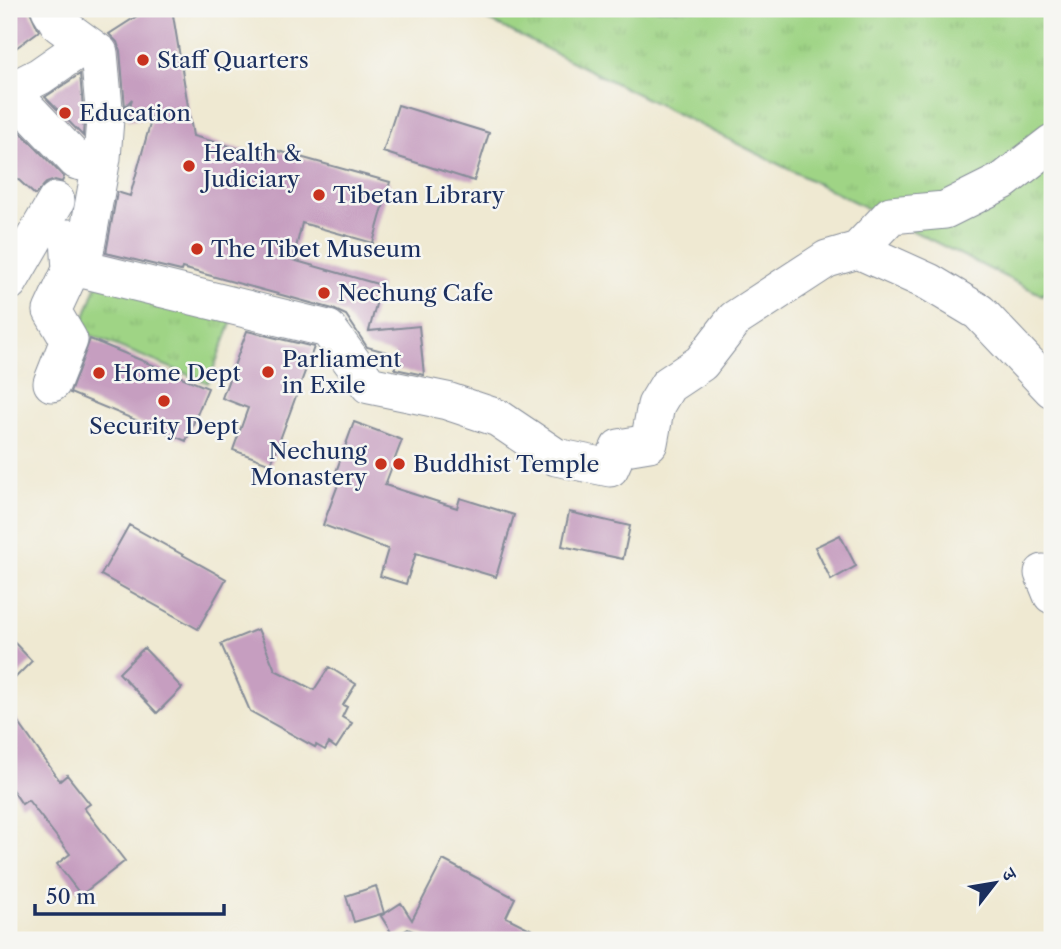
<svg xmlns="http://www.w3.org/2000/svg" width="1061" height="949" font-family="'Libre Caslon Text','Noto Serif Devanagari',serif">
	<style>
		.grass { fill: url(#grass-tufts); stroke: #5d8272; stroke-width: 2 }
		.building { fill: #c69ec0 }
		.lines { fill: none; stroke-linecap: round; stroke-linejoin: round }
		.minor-casing { stroke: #858c98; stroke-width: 39 }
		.minor { stroke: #fff; stroke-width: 37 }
		.poi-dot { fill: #c8321e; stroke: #f6f6f2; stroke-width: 2.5 }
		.labels { text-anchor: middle; stroke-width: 5; stroke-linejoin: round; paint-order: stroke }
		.poi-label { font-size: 23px; fill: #1b2f5e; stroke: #f6f6f2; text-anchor: start }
	</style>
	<defs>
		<pattern id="grass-tufts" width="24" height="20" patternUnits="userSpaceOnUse" patternTransform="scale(1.75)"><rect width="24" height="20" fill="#9fd485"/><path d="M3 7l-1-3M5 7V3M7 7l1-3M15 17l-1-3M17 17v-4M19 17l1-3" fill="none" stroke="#88b675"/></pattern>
	</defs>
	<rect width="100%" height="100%" fill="#f6f6f2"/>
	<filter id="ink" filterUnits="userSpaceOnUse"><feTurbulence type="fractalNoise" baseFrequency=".0143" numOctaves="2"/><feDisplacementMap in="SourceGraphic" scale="14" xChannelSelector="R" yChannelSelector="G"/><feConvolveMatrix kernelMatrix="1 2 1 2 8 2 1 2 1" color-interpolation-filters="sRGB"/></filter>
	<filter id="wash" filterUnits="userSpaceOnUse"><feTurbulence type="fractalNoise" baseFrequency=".00686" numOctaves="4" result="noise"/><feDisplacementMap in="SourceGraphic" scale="28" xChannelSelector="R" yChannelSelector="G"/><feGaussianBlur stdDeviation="1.57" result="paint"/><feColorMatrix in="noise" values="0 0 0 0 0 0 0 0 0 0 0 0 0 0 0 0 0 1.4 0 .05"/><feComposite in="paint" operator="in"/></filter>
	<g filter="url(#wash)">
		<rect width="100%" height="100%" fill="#efe9d2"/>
		<path class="grass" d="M 466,9 L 1052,9 L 1052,283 L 1042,295 Z
			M 98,281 L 232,321 L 208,383 L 80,331 Z"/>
		<g id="blocks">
			<path class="building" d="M 9,9 L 29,9 L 39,31 L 9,53 Z
				M 148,9 L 172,9 L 193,136 L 262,155 L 264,147 L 390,182 L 373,243 L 302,223 L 293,260 L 381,285 L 369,331 L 419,326 L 424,375 L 395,369 L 394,354 L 367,347 L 346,315 L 333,309 L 182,268 L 181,271 L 106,253 L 117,192 L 130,196 L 152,117 L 127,121 L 132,99 L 125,107 L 120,51 L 117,42 L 109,34 Z
				M 80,74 L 84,119 L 83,136 L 45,97 Z
				M 398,105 L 489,133 L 474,181 L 383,152 Z
				M 9,120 L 64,177 L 62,182 L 55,180 L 46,183 L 35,195 L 9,171 Z
				M 247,331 L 314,347 L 271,464 L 233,450 L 248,408 L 222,398 Z
				M 90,339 L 208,388 L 186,441 L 70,393 Z
				M 354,422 L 402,440 L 385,485 L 457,508 L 460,498 L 514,515 L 496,577 L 416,553 L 406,584 L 380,576 L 388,549 L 323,525 L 342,474 L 336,472 Z
				M 569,512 L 630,526 L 623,559 L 562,546 Z
				M 129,525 L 226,579 L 198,629 L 101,575 Z
				M 840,535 L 856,566 L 831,580 L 815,547 Z
				M 258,629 L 275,670 L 314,690 L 329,667 L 356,684 L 343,705 L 347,707 L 342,717 L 352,723 L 336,748 L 329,743 L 325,750 L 316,745 L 315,747 L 250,711 L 221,644 Z
				M 9,637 L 32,661 L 9,684 Z
				M 144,648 L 182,688 L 157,713 L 119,673 Z
				M 9,709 L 60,781 L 67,775 L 90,804 L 84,808 L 125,861 L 81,895 L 57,864 L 70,854 L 28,800 L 22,804 L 9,785 Z
				M 443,860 L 515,898 L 506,917 L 552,940 L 436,940 L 408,929 L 394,937 L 381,916 L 401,903 L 412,920 Z
				M 376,886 L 384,913 L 354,922 L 346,896 Z"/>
		</g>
	</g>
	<g filter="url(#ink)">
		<use href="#blocks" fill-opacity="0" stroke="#858c98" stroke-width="2"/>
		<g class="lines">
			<defs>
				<path id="minor" d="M 50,9 L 59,24 L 99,53 L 105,119 L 102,158 L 82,269 L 328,329 L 369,385 L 447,401 L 498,418 L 556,457 L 610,468 L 619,448 L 649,443 L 656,405 L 668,385 L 701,363 L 735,319 L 827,259 L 858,250 L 891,215 L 945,210 L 1003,181 L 1052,143
					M 10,91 L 77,161 L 86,163
					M 9,92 L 40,76 L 86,44
					M 858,250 L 929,282 L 979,312 L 1052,389
					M 9,282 L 56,201
					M 52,383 L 69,340 L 52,311 L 71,270 L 69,238
					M 1043,573 L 1052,595"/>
			</defs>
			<use href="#minor" class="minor-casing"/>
			<use href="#minor" class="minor"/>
		</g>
	</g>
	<g class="poi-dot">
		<circle cx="143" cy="60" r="7"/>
		<circle cx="65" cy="113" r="7"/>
		<circle cx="189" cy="166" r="7"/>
		<circle cx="319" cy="195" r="7"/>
		<circle cx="197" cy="249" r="7"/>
		<circle cx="324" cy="293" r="7"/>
		<circle cx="268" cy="372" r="7"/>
		<circle cx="99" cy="373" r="7"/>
		<circle cx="164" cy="401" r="7"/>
		<circle cx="381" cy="464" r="7"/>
		<circle cx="399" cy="464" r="7"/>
	</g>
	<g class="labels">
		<g class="poi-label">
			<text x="157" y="68">Staff Quarters</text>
			<text x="79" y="121">Education</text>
			<text x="203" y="161">Health &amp;<tspan x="203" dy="26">Judiciary</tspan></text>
			<text x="333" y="203">Tibetan Library</text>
			<text x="211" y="257">The Tibet Museum</text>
			<text x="338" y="301">Nechung Cafe</text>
			<text x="282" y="367">Parliament<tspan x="282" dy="26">in Exile</tspan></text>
			<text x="113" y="381">Home Dept</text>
			<text x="164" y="434" text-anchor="middle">Security Dept</text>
			<text x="367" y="459" text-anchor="end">Nechung<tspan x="367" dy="26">Monastery</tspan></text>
			<text x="413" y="472">Buddhist Temple</text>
		</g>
	</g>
	<rect width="1061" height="949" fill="none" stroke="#f6f6f2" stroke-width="35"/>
	<g transform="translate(995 883) rotate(59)" stroke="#f6f6f2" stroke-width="5" paint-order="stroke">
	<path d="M0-5L12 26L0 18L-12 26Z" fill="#1b2f5e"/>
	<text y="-10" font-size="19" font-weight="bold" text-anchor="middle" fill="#1b2f5e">उ</text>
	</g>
	<path d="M35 904v10h189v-10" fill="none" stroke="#1b2f5e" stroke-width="3.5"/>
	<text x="46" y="904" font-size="21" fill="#1b2f5e" stroke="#f6f6f2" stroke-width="5" paint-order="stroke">50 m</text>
</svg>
